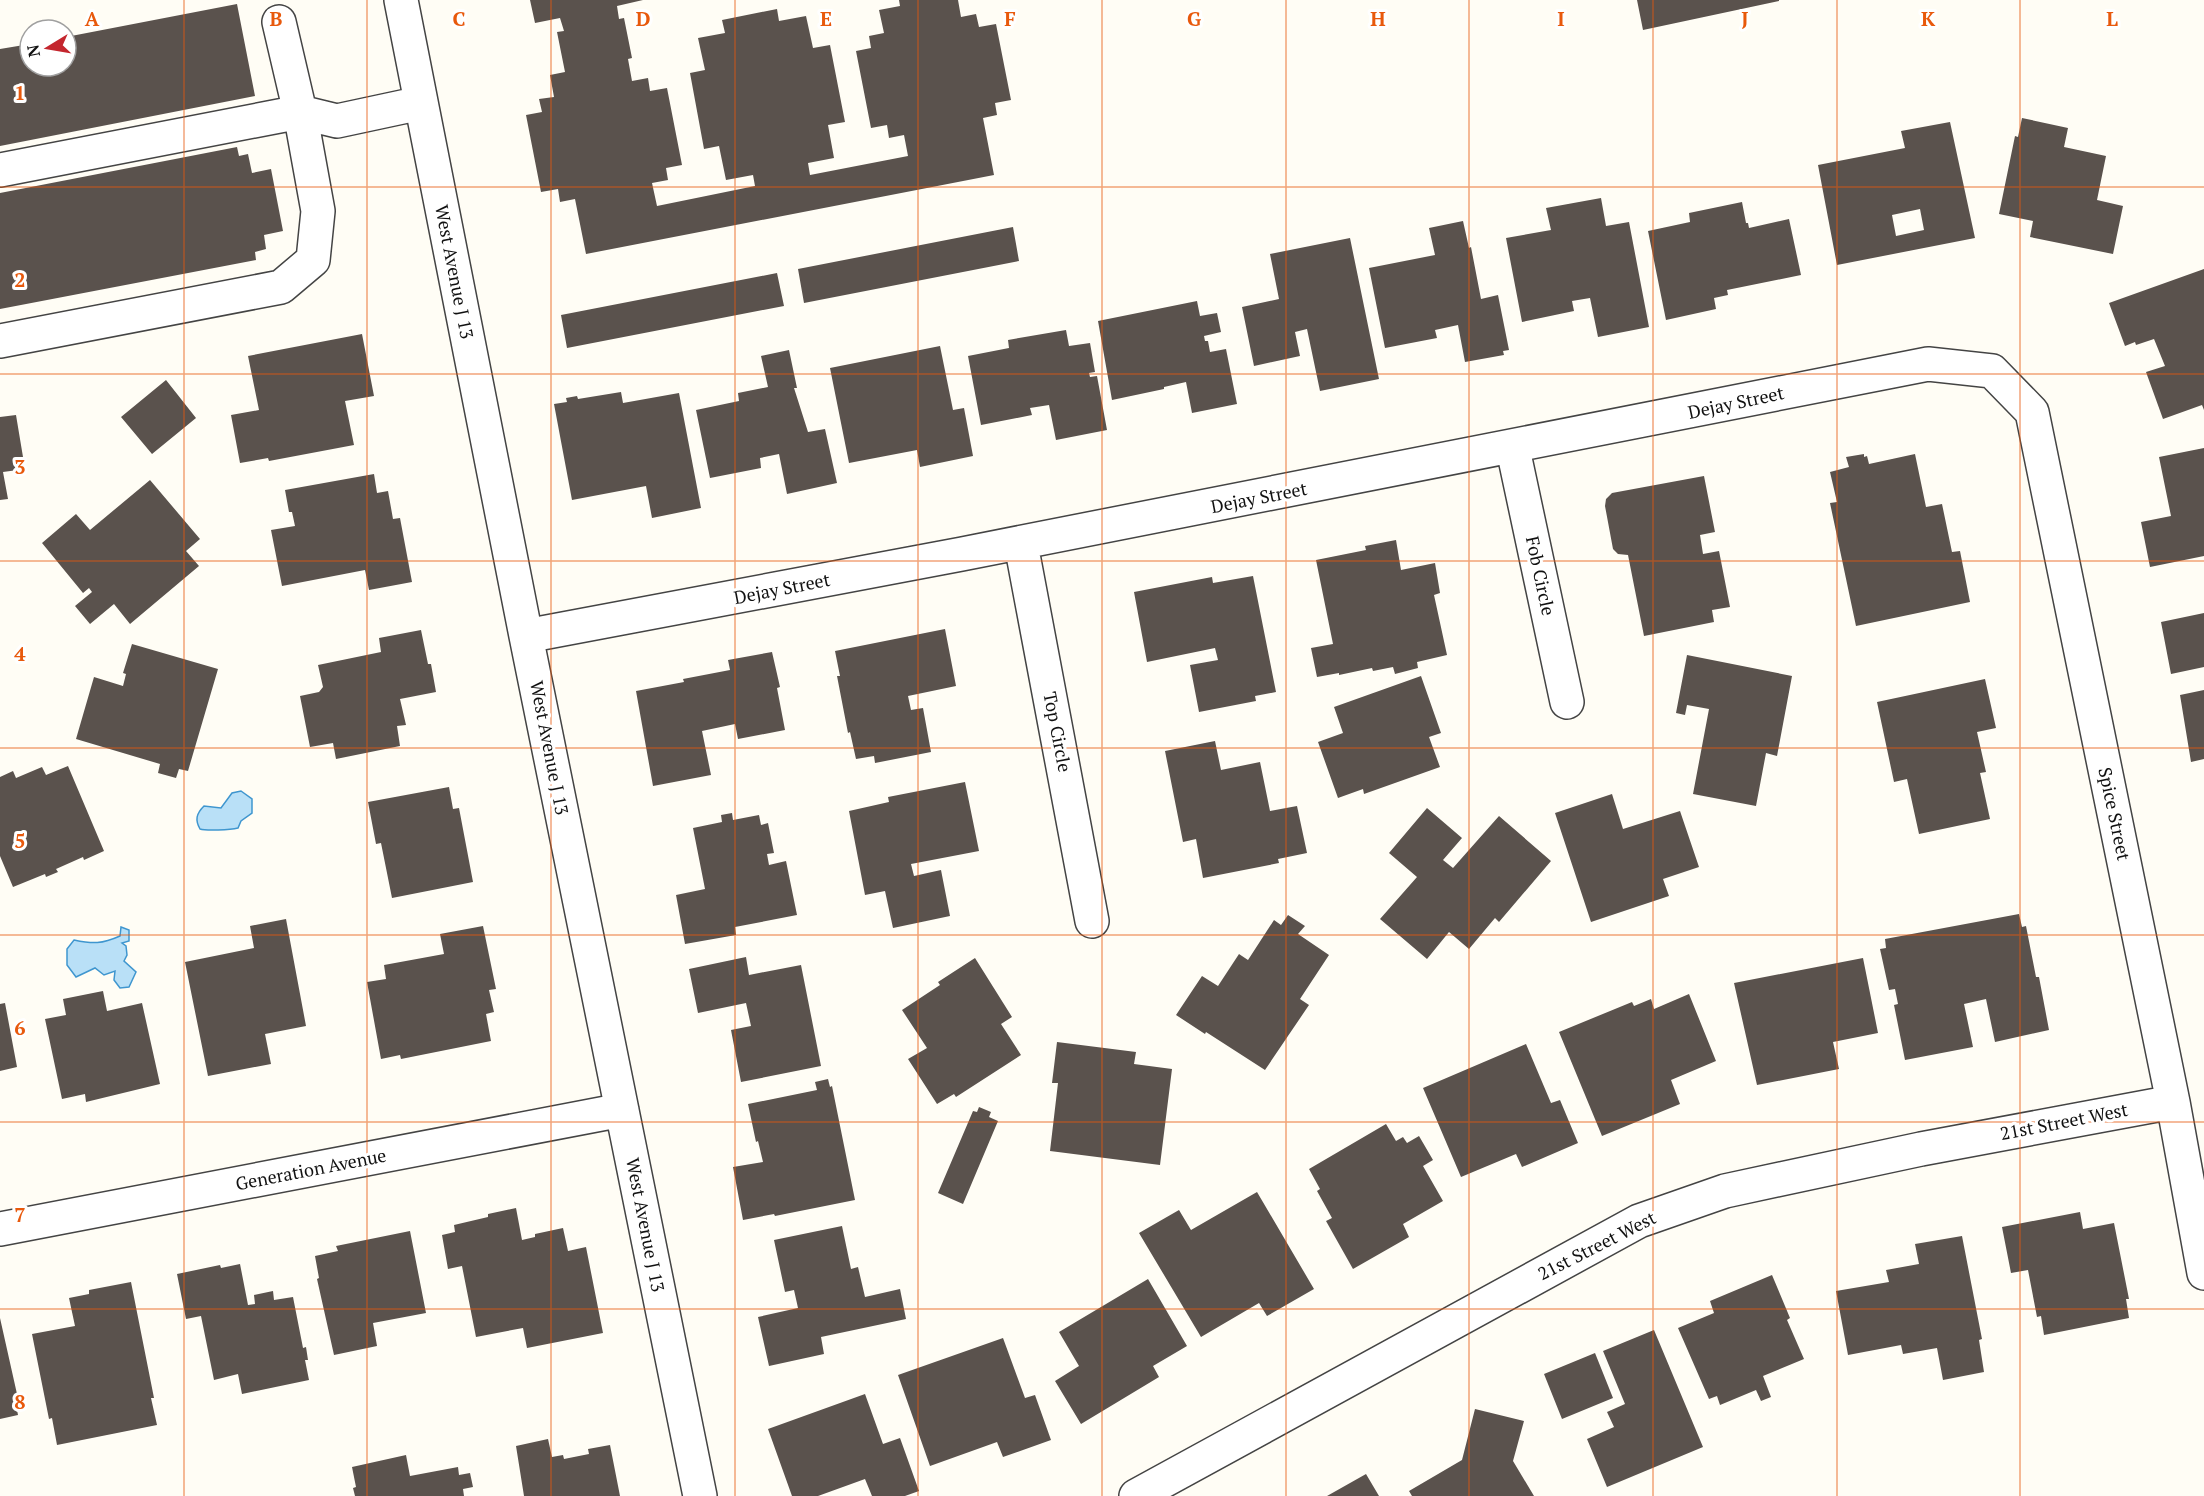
<svg xmlns="http://www.w3.org/2000/svg" width="2204" height="1496" font-family="'PT Serif',serif">
	<style>
		.water { fill: #b9e0f7; stroke: #3f96cf; stroke-width: 1.5 }
		.building { fill: #5a524d; fill-rule: evenodd }
		.lines { fill: none; stroke-linecap: round; stroke-linejoin: round }
		.minor-casing { stroke: #444; stroke-width: 36 }
		.minor { stroke: #fff; stroke-width: 33 }
		.grid { fill: none; stroke: #e8590c; stroke-width: 1.5; stroke-opacity: 0.55 }
		.labels { text-anchor: middle; stroke-width: 6; stroke-linejoin: round; paint-order: stroke }
		.street-label { font-size: 18px; fill: #111; stroke: #fff }
		.grid-label { font-size: 20px; text-anchor: middle; font-weight: bold; fill: #e8590c; stroke: #fff; stroke-width: 6; stroke-linejoin: round; paint-order: stroke }
	</style>
	<rect width="100%" height="100%" fill="#fffdf5"/>
	<path class="water" d="M 241,791 L 252,799 L 252,813 L 241,821 L 238,828 C 230,830 206,831 200,829 C 195,820 196,814 204,806 L 221,808 L 232,793 Z
		M 121,927 L 129,930 L 129,941 L 122,943 L 126,946 L 127,955 L 124,961 L 136,972 L 129,987 L 120,988 L 114,980 L 115,971 L 104,975 L 95,968 L 76,977 L 67,965 L 67,949 L 74,940 C 93,944 102,944 120,936 Z"/>
	<path class="building" d="M 530,0 L 643,0 L 617,6 L 619,19 L 624,18 L 632,58 L 628,59 L 632,81 L 648,78 L 650,91 L 667,88 L 682,165 L 666,168 L 668,180 L 652,183 L 657,206 L 755,186 L 753,175 L 726,180 L 719,146 L 704,149 L 690,73 L 705,70 L 698,38 L 725,33 L 722,20 L 777,9 L 779,21 L 806,16 L 813,48 L 830,45 L 845,122 L 828,125 L 834,158 L 808,163 L 810,175 L 908,156 L 904,135 L 889,138 L 887,125 L 871,128 L 856,51 L 871,48 L 869,36 L 884,33 L 879,10 L 900,6 L 899,0 L 958,0 L 961,17 L 976,14 L 979,27 L 996,24 L 1011,100 L 995,103 L 997,115 L 983,118 L 994,175 L 586,254 L 575,199 L 560,202 L 558,189 L 541,192 L 526,115 L 542,112 L 539,99 L 554,97 L 550,75 L 565,72 L 557,32 L 564,31 L 560,18 L 535,23 Z
		M 1637,0 L 1779,0 L 1779,1 L 1643,30 Z
		M 237,4 L 255,96 L 0,146 L 0,49 L 30,44 L 30,66 L 66,66 L 66,37 Z
		M 2022,118 L 2068,128 L 2064,147 L 2106,156 L 2097,200 L 2123,206 L 2113,254 L 2030,237 L 2033,221 L 1999,214 L 2015,136 L 2018,137 Z
		M 1950,122 L 1975,238 L 1837,265 L 1818,165 L 1905,148 L 1901,131 ZM 1920,209 L 1924,230 L 1896,236 L 1892,215 Z
		M 237,147 L 239,156 L 248,154 L 252,173 L 271,169 L 283,231 L 264,235 L 266,249 L 255,252 L 256,260 L 0,309 L 0,193 Z
		M 1601,198 L 1606,226 L 1629,222 L 1649,327 L 1598,337 L 1590,298 L 1572,301 L 1574,311 L 1522,322 L 1506,238 L 1551,230 L 1546,208 Z
		M 1742,202 L 1746,223 L 1748,223 L 1749,228 L 1789,219 L 1801,275 L 1727,290 L 1728,295 L 1714,298 L 1716,309 L 1666,320 L 1648,231 L 1690,222 L 1689,213 Z
		M 1463,221 L 1469,248 L 1471,247 L 1481,299 L 1498,295 L 1509,350 L 1503,351 L 1504,355 L 1465,362 L 1458,325 L 1435,330 L 1437,338 L 1385,348 L 1369,268 L 1435,255 L 1429,228 Z
		M 1013,227 L 1019,261 L 804,303 L 798,269 Z
		M 1350,238 L 1379,379 L 1320,391 L 1307,329 L 1295,332 L 1300,356 L 1254,366 L 1242,307 L 1279,299 L 1270,254 Z
		M 2204,269 L 2204,410 L 2202,405 L 2163,419 L 2146,372 L 2165,366 L 2154,339 L 2136,345 L 2135,342 L 2125,346 L 2109,303 Z
		M 777,273 L 784,306 L 567,348 L 561,315 Z
		M 1197,301 L 1200,316 L 1217,313 L 1221,332 L 1204,336 L 1205,341 L 1208,341 L 1210,352 L 1226,349 L 1237,404 L 1192,413 L 1186,382 L 1164,387 L 1164,389 L 1112,400 L 1098,321 Z
		M 1066,330 L 1069,346 L 1090,343 L 1095,372 L 1089,373 L 1090,377 L 1097,376 L 1107,430 L 1056,440 L 1049,405 L 1030,408 L 1032,415 L 981,425 L 968,356 L 1009,348 L 1008,340 Z
		M 362,334 L 374,396 L 345,401 L 354,445 L 269,461 L 268,458 L 240,463 L 231,415 L 259,410 L 248,356 Z
		M 940,346 L 953,410 L 964,408 L 973,456 L 920,467 L 917,450 L 849,463 L 830,368 Z
		M 789,350 L 797,388 L 794,388 L 808,432 L 825,429 L 837,483 L 787,494 L 779,454 L 760,458 L 761,468 L 710,478 L 696,410 L 739,401 L 738,393 L 768,387 L 761,356 Z
		M 166,380 L 196,418 L 152,454 L 121,417 Z
		M 621,392 L 623,403 L 679,393 L 701,508 L 652,518 L 646,486 L 572,500 L 554,404 L 567,402 L 566,398 L 577,396 L 578,399 Z
		M 16,415 L 25,469 L 3,472 L 8,499 L 0,500 L 0,417 Z
		M 2204,448 L 2204,556 L 2150,567 L 2141,522 L 2171,516 L 2159,457 Z
		M 1864,454 L 1864,457 L 1867,456 L 1869,464 L 1915,454 L 1926,507 L 1942,504 L 1952,552 L 1960,551 L 1970,602 L 1856,626 L 1830,503 L 1837,502 L 1830,472 L 1849,467 L 1846,457 Z
		M 374,474 L 377,493 L 388,491 L 393,519 L 400,518 L 412,582 L 369,590 L 365,570 L 282,586 L 271,530 L 295,526 L 292,512 L 289,512 L 285,490 Z
		M 1704,476 L 1715,532 L 1700,535 L 1703,554 L 1719,551 L 1730,607 L 1712,610 L 1714,622 L 1644,636 L 1628,555 L 1618,554 L 1613,549 L 1605,506 L 1606,499 L 1612,493 Z
		M 150,480 L 200,539 L 186,551 L 199,566 L 130,624 L 114,604 L 90,624 L 75,606 L 92,592 L 89,588 L 83,593 L 42,543 L 76,514 L 90,530 Z
		M 1396,540 L 1401,570 L 1435,563 L 1440,593 L 1434,595 L 1447,655 L 1417,662 L 1418,668 L 1395,674 L 1393,667 L 1373,671 L 1372,668 L 1339,675 L 1339,673 L 1317,677 L 1311,648 L 1333,644 L 1316,560 L 1366,550 L 1365,546 Z
		M 1253,576 L 1276,692 L 1255,696 L 1256,701 L 1199,712 L 1190,665 L 1218,660 L 1215,648 L 1147,662 L 1134,592 L 1212,577 L 1213,583 Z
		M 2204,613 L 2204,667 L 2171,674 L 2161,622 Z
		M 945,629 L 956,686 L 908,696 L 911,710 L 923,708 L 931,752 L 875,763 L 874,756 L 856,759 L 850,732 L 848,733 L 837,676 L 840,676 L 835,651 Z
		M 421,630 L 428,664 L 431,664 L 436,692 L 400,699 L 406,725 L 397,726 L 400,746 L 336,759 L 333,743 L 310,747 L 300,696 L 319,692 L 323,687 L 318,665 L 381,652 L 379,638 Z
		M 132,644 L 218,669 L 188,771 L 179,769 L 176,778 L 158,773 L 160,764 L 76,739 L 94,677 L 123,686 L 126,674 L 123,673 Z
		M 772,652 L 780,687 L 777,688 L 785,730 L 738,739 L 735,724 L 702,731 L 711,775 L 653,786 L 636,691 L 684,682 L 683,679 L 730,670 L 728,660 Z
		M 1687,655 L 1792,676 L 1777,756 L 1766,753 L 1756,806 L 1693,794 L 1709,709 L 1687,705 L 1685,715 L 1676,713 Z
		M 1421,676 L 1441,733 L 1429,737 L 1440,767 L 1364,794 L 1363,789 L 1338,798 L 1318,742 L 1343,733 L 1334,707 Z
		M 1985,679 L 1996,728 L 1977,732 L 1986,772 L 1980,773 L 1990,819 L 1919,834 L 1907,779 L 1894,782 L 1877,702 Z
		M 2204,690 L 2204,759 L 2191,762 L 2180,695 Z
		M 1215,741 L 1221,770 L 1260,762 L 1270,811 L 1297,806 L 1307,853 L 1278,859 L 1279,863 L 1203,878 L 1196,839 L 1183,842 L 1165,751 Z
		M 68,766 L 104,851 L 84,860 L 83,857 L 56,869 L 58,872 L 46,877 L 45,874 L 13,887 L 0,856 L 0,777 L 13,771 L 16,778 L 42,767 L 46,775 Z
		M 965,782 L 979,851 L 911,864 L 914,876 L 941,870 L 950,916 L 893,928 L 885,891 L 865,895 L 849,811 L 889,802 L 888,797 Z
		M 449,787 L 453,809 L 459,808 L 473,882 L 392,898 L 381,843 L 376,844 L 368,802 Z
		M 1612,794 L 1623,829 L 1680,811 L 1699,867 L 1663,879 L 1669,896 L 1591,922 L 1555,813 Z
		M 1427,808 L 1462,838 L 1443,860 L 1453,868 L 1499,816 L 1551,861 L 1499,922 L 1495,918 L 1469,949 L 1449,932 L 1427,959 L 1380,919 L 1417,877 L 1389,853 Z
		M 732,813 L 733,820 L 759,815 L 761,825 L 768,823 L 774,853 L 767,854 L 769,865 L 786,861 L 797,915 L 735,927 L 736,935 L 685,944 L 676,895 L 705,889 L 693,828 L 722,822 L 721,815 Z
		M 2019,914 L 2022,927 L 2026,926 L 2036,977 L 2039,977 L 2049,1030 L 1995,1042 L 1986,999 L 1964,1004 L 1973,1047 L 1905,1060 L 1894,1005 L 1898,1004 L 1895,989 L 1889,990 L 1880,949 L 1886,948 L 1885,939 Z
		M 1288,915 L 1305,926 L 1298,934 L 1329,955 L 1300,999 L 1309,1005 L 1265,1070 L 1206,1032 L 1205,1034 L 1176,1015 L 1202,976 L 1218,986 L 1239,954 L 1248,960 L 1274,920 L 1281,925 Z
		M 286,919 L 306,1026 L 265,1034 L 271,1064 L 208,1076 L 185,962 L 254,948 L 250,926 Z
		M 483,926 L 496,989 L 489,990 L 494,1012 L 486,1014 L 491,1041 L 401,1059 L 400,1055 L 381,1059 L 367,982 L 386,979 L 384,965 L 444,954 L 440,934 Z
		M 746,957 L 749,975 L 801,965 L 821,1066 L 741,1082 L 731,1030 L 751,1026 L 746,1003 L 698,1013 L 689,969 Z
		M 975,958 L 1012,1017 L 1001,1024 L 1021,1055 L 956,1097 L 954,1094 L 937,1104 L 908,1059 L 927,1048 L 902,1010 L 940,985 L 938,982 Z
		M 1863,958 L 1878,1033 L 1833,1042 L 1839,1069 L 1757,1085 L 1734,983 Z
		M 103,991 L 107,1011 L 142,1003 L 160,1084 L 86,1102 L 85,1094 L 62,1099 L 45,1019 L 66,1015 L 63,999 Z
		M 1689,994 L 1716,1061 L 1671,1080 L 1680,1104 L 1602,1136 L 1559,1032 L 1632,1002 L 1634,1006 L 1651,999 L 1654,1009 Z
		M 5,1003 L 17,1067 L 0,1071 L 0,1004 Z
		M 1057,1042 L 1136,1052 L 1134,1064 L 1172,1069 L 1160,1165 L 1050,1151 L 1058,1083 L 1052,1083 Z
		M 1526,1044 L 1551,1103 L 1560,1100 L 1578,1143 L 1522,1167 L 1516,1154 L 1461,1177 L 1423,1088 Z
		M 828,1079 L 830,1087 L 832,1086 L 855,1200 L 775,1216 L 774,1214 L 743,1220 L 733,1167 L 763,1162 L 758,1141 L 756,1142 L 748,1104 L 817,1090 L 815,1082 Z
		M 979,1107 L 991,1112 L 989,1117 L 998,1121 L 963,1204 L 938,1193 L 973,1111 L 977,1112 Z
		M 1386,1124 L 1396,1141 L 1403,1137 L 1407,1143 L 1419,1136 L 1433,1160 L 1423,1166 L 1443,1201 L 1403,1224 L 1409,1237 L 1353,1269 L 1326,1221 L 1332,1218 L 1317,1191 L 1320,1189 L 1309,1169 Z
		M 1257,1192 L 1314,1289 L 1267,1316 L 1259,1303 L 1201,1337 L 1139,1233 L 1179,1210 L 1191,1230 Z
		M 516,1208 L 522,1240 L 535,1237 L 535,1234 L 563,1228 L 568,1251 L 586,1247 L 603,1333 L 527,1348 L 523,1328 L 476,1337 L 462,1266 L 448,1269 L 442,1235 L 455,1232 L 454,1225 L 488,1217 L 488,1214 Z
		M 2080,1212 L 2083,1229 L 2114,1223 L 2129,1299 L 2126,1299 L 2129,1318 L 2044,1335 L 2041,1316 L 2037,1317 L 2028,1270 L 2011,1273 L 2002,1227 Z
		M 842,1226 L 851,1269 L 858,1267 L 865,1297 L 900,1289 L 906,1319 L 821,1337 L 824,1354 L 769,1366 L 758,1317 L 798,1308 L 794,1290 L 785,1292 L 774,1240 Z
		M 410,1231 L 426,1313 L 373,1323 L 377,1346 L 334,1355 L 317,1279 L 319,1278 L 315,1256 L 338,1251 L 336,1246 Z
		M 1962,1236 L 1982,1339 L 1979,1340 L 1984,1372 L 1943,1380 L 1937,1348 L 1903,1354 L 1901,1345 L 1848,1355 L 1836,1291 L 1889,1282 L 1886,1270 L 1919,1264 L 1915,1244 Z
		M 240,1264 L 248,1305 L 255,1304 L 254,1295 L 273,1291 L 274,1300 L 293,1297 L 303,1348 L 306,1347 L 308,1360 L 305,1360 L 309,1380 L 242,1394 L 238,1374 L 214,1380 L 201,1316 L 186,1319 L 177,1274 L 220,1265 L 221,1268 Z
		M 1772,1275 L 1790,1318 L 1787,1320 L 1804,1359 L 1763,1376 L 1771,1397 L 1761,1401 L 1756,1390 L 1720,1405 L 1717,1396 L 1709,1399 L 1678,1328 L 1714,1313 L 1710,1301 Z
		M 1148,1279 L 1187,1346 L 1153,1366 L 1159,1377 L 1081,1424 L 1055,1381 L 1079,1366 L 1059,1332 Z
		M 131,1282 L 154,1398 L 151,1398 L 157,1425 L 57,1445 L 52,1418 L 49,1419 L 32,1334 L 75,1326 L 69,1298 L 89,1294 L 89,1290 Z
		M 0,1318 L 17,1394 L 14,1395 L 18,1415 L 0,1419 Z
		M 1654,1330 L 1703,1447 L 1607,1487 L 1587,1439 L 1614,1427 L 1607,1412 L 1625,1404 L 1603,1351 Z
		M 1003,1338 L 1025,1398 L 1035,1395 L 1051,1440 L 1003,1457 L 997,1442 L 930,1466 L 898,1375 Z
		M 1595,1353 L 1613,1398 L 1562,1419 L 1544,1374 Z
		M 865,1394 L 883,1444 L 900,1438 L 919,1491 L 905,1496 L 872,1496 L 865,1479 L 818,1496 L 792,1496 L 768,1429 Z
		M 1475,1409 L 1524,1421 L 1513,1461 L 1534,1496 L 1412,1496 L 1409,1491 L 1462,1460 Z
		M 548,1439 L 552,1457 L 563,1455 L 564,1459 L 589,1454 L 588,1449 L 610,1445 L 620,1496 L 524,1496 L 516,1446 Z
		M 406,1455 L 410,1476 L 458,1467 L 459,1475 L 470,1473 L 473,1487 L 463,1489 L 464,1496 L 355,1496 L 353,1488 L 356,1487 L 352,1467 Z
		M 1366,1474 L 1379,1496 L 1327,1496 Z"/>
	<g class="lines">
		<defs>
			<path id="minor" d="M 401,0 L 526,636 L 700,1496
				M 0,170 L 300,112 L 337,121 L 421,103
				M 0,341 L 281,287 L 313,260 L 318,211 L 300,112 L 279,22
				M 1513,449 L 1567,702
				M 1021,544 L 1092,921
				M 526,636 C 994,549 1461,459 1928,364 L 1992,371 L 2032,412 L 2173,1102 L 2204,1273
				M 0,1229 L 622,1110
				M 1136,1496 L 1639,1221 L 1725,1191 L 1921,1149 L 2173,1102"/>
		</defs>
		<use href="#minor" class="minor-casing"/>
		<use href="#minor" class="minor"/>
	</g>
	<path class="grid" d="M 184,0 L 184,1496M 367,0 L 367,1496M 551,0 L 551,1496M 735,0 L 735,1496M 918,0 L 918,1496M 1102,0 L 1102,1496M 1286,0 L 1286,1496M 1469,0 L 1469,1496M 1653,0 L 1653,1496M 1837,0 L 1837,1496M 2020,0 L 2020,1496M 0,187 L 2204,187M 0,374 L 2204,374M 0,561 L 2204,561M 0,748 L 2204,748M 0,935 L 2204,935M 0,1122 L 2204,1122M 0,1309 L 2204,1309"/>
	<g class="labels">
		<g class="street-label">
			<text transform="translate(454 272) rotate(79)" y="6">West Avenue J 13</text>
			<text transform="translate(1736 403) rotate(-12)" y="6">Dejay Street</text>
			<text transform="translate(1259 498) rotate(-11)" y="6">Dejay Street</text>
			<text transform="translate(1540 576) rotate(78)" y="6">Fob Circle</text>
			<text transform="translate(782 589) rotate(-11)" y="6">Dejay Street</text>
			<text transform="translate(1057 732) rotate(79)" y="6">Top Circle</text>
			<text transform="translate(549 748) rotate(79)" y="6">West Avenue J 13</text>
			<text transform="translate(2114 814) rotate(78)" y="6">Spice Street</text>
			<text transform="translate(2064 1122) rotate(-11)" y="6">21st Street West</text>
			<text transform="translate(311 1170) rotate(-11)" y="6">Generation Avenue</text>
			<text transform="translate(645 1225) rotate(79)" y="6">West Avenue J 13</text>
			<text transform="translate(1597 1246) rotate(-27)" y="6">21st Street West</text>
		</g>
	</g>
	<g class="grid-label">
		<text x="92" y="26">A</text>
		<text x="276" y="26">B</text>
		<text x="459" y="26">C</text>
		<text x="643" y="26">D</text>
		<text x="826" y="26">E</text>
		<text x="1010" y="26">F</text>
		<text x="1194" y="26">G</text>
		<text x="1378" y="26">H</text>
		<text x="1561" y="26">I</text>
		<text x="1745" y="26">J</text>
		<text x="1928" y="26">K</text>
		<text x="2112" y="26">L</text>
		<text x="20" y="100">1</text>
		<text x="20" y="287">2</text>
		<text x="20" y="474">3</text>
		<text x="20" y="661">4</text>
		<text x="20" y="848">5</text>
		<text x="20" y="1035">6</text>
		<text x="20" y="1222">7</text>
		<text x="20" y="1409">8</text>
	</g>
	<g transform="translate(48 48) rotate(259)"><circle r="28" fill="#ffffff" stroke="#a0a0a0" stroke-width="1.5"/>
	<path d="M0-4.5L10 22L0 15L-10 22Z" fill="#c4262e"/>
	<text y="-9" font-size="16" font-weight="bold" text-anchor="middle" fill="#111111">N</text>
	</g>
</svg>
